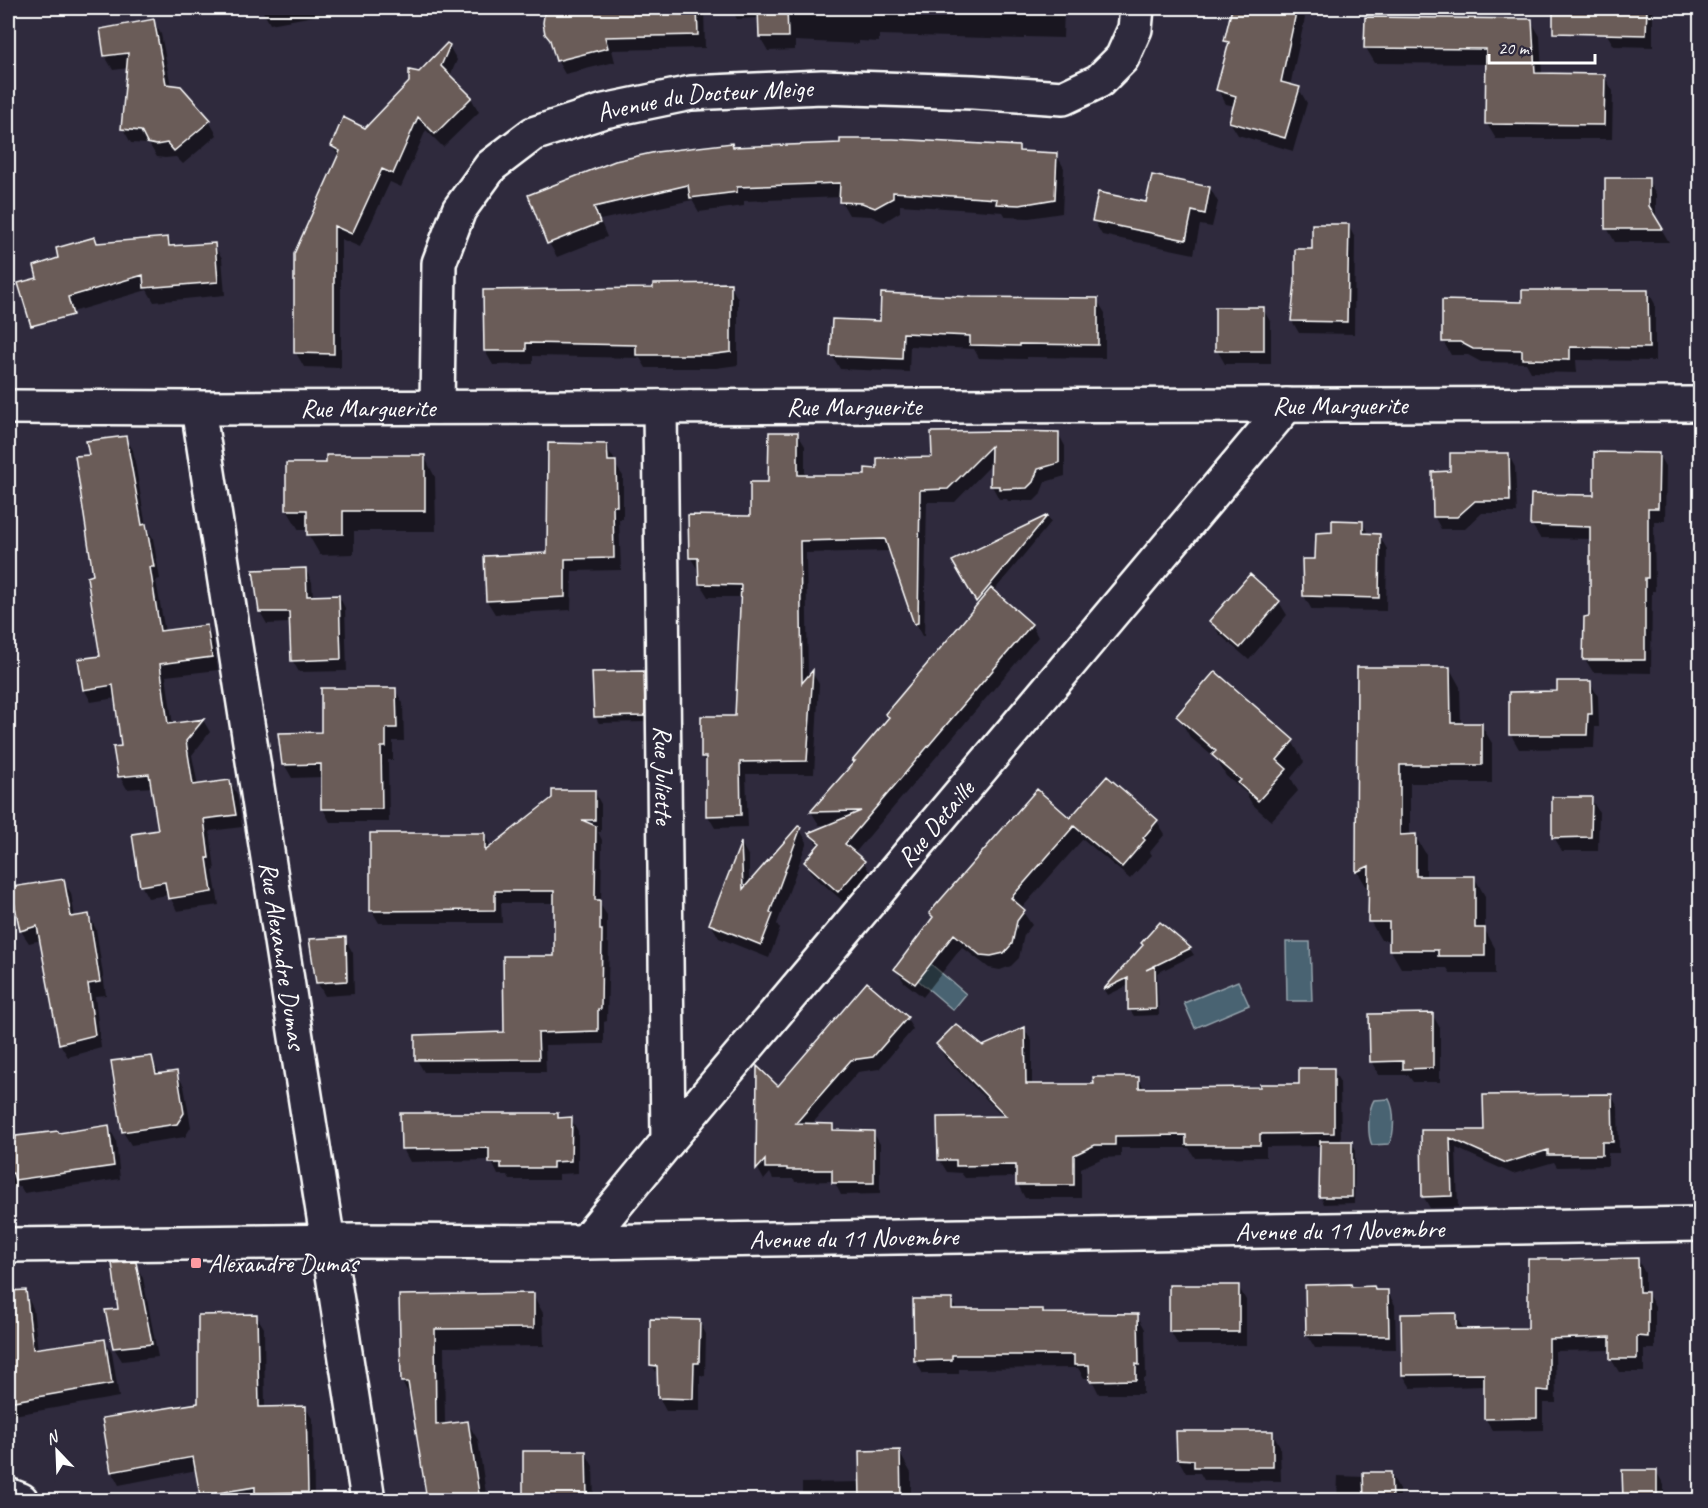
<svg xmlns="http://www.w3.org/2000/svg" width="1708" height="1508" font-family="Caveat,sans-serif">
	<style>
		.water { fill: #4a6372; stroke: #92a1aa; stroke-width: 1.5 }
		.shadow { fill: #0007; fill-rule: evenodd }
		.building { fill: #6b5b59; stroke: #fff; stroke-width: 1.5 }
		.lines { fill: none; stroke-linecap: round; stroke-linejoin: round }
		.minor-casing { stroke: #fff; stroke-width: 38 }
		.tertiary-casing { stroke: #fff; stroke-width: 38 }
		.minor { stroke: #2f2a3d; stroke-width: 33 }
		.tertiary { stroke: #2f2a3d; stroke-width: 33 }
		.poi-dot { fill: #ff9aa2; stroke: #2f2a3d; stroke-width: 2 }
		.labels { text-anchor: middle; stroke-width: 4.5; stroke-linejoin: round; paint-order: stroke }
		.street-label { font-size: 26px; fill: #fff; stroke: #2f2a3d }
		.poi-label { font-size: 26px; fill: #fff; stroke: #2f2a3d; text-anchor: start }
	</style>
	<rect width="100%" height="100%" fill="#2f2a3d"/>
	<filter id="ink" filterUnits="userSpaceOnUse"><feTurbulence type="fractalNoise" baseFrequency=".0167" numOctaves="2"/><feDisplacementMap in="SourceGraphic" scale="12" xChannelSelector="R" yChannelSelector="G"/><feConvolveMatrix kernelMatrix="1 2 1 2 8 2 1 2 1" color-interpolation-filters="sRGB"/></filter>
	<g filter="url(#ink)">
		<path class="water" d="M 1286,942 L 1310,942 L 1312,1001 L 1287,1001 Z
			M 925,959 L 966,994 L 953,1010 L 912,975 Z
			M 1238,981 L 1249,1005 L 1195,1028 L 1184,1003 Z
			M 1389,1099 C 1395,1110 1395,1134 1389,1144 L 1372,1145 C 1367,1135 1368,1109 1374,1100 Z"/>
		<path class="shadow" d="M 261,8 L 324,8 L 325,14 L 270,24 Z
			M 544,8 L 704,8 L 705,48 L 612,50 L 615,62 L 565,74 L 557,60 L 553,45 L 546,34 Z
			M 731,8 L 1064,8 L 1063,38 L 1024,37 L 1024,39 L 879,35 L 879,42 L 859,41 L 859,44 L 795,41 L 795,50 L 768,51 L 760,37 L 759,18 L 737,19 Z
			M 1234,8 L 1299,8 L 1305,18 L 1290,86 L 1299,89 L 1307,103 L 1293,151 L 1238,135 L 1230,122 L 1235,106 L 1226,104 L 1218,90 L 1229,47 L 1226,41 Z
			M 1551,8 L 1653,8 L 1653,47 L 1614,46 L 1606,33 L 1558,27 L 1551,14 Z
			M 153,21 L 161,34 L 171,86 L 209,121 L 217,135 L 183,164 L 176,157 L 165,158 L 157,157 L 149,144 L 131,143 L 123,129 L 129,68 L 113,70 L 105,56 L 102,30 Z
			M 1531,21 L 1540,36 L 1542,75 L 1604,76 L 1613,91 L 1612,139 L 1496,139 L 1487,124 L 1487,64 L 1375,63 L 1366,48 Z
			M 449,46 L 457,60 L 450,76 L 471,98 L 479,112 L 443,147 L 426,130 L 401,187 L 390,182 L 360,247 L 341,239 L 341,368 L 304,367 L 296,353 L 339,157 L 332,146 L 366,129 L 420,74 Z
			M 732,144 L 734,148 L 1018,147 L 1021,152 L 1056,154 L 1064,168 L 1062,213 L 1029,218 L 1006,217 L 1003,212 L 900,205 L 900,212 L 884,222 L 871,216 L 849,215 L 841,201 L 841,197 L 744,201 L 744,206 L 699,212 L 692,200 L 600,220 L 607,237 L 557,257 L 549,243 L 530,195 Z
			M 1648,180 L 1656,194 L 1656,220 L 1669,242 L 1615,242 L 1607,228 Z
			M 1210,188 L 1218,202 L 1212,227 L 1200,225 L 1194,254 L 1102,235 L 1094,221 L 1147,204 Z
			M 1348,225 L 1355,238 L 1354,334 L 1299,333 L 1292,321 L 1297,281 L 1313,251 Z
			M 168,238 L 173,247 L 214,245 L 222,258 L 225,295 L 154,302 L 147,290 L 55,317 L 60,259 L 97,245 Z
			M 730,285 L 738,299 L 738,365 L 716,368 L 646,368 L 640,358 L 533,356 L 533,364 L 493,365 L 485,351 L 485,292 L 655,290 Z
			M 8,291 L 13,301 L 13,355 L 8,355 Z
			M 1648,291 L 1655,304 L 1655,361 L 1576,360 L 1577,373 L 1531,372 L 1526,363 L 1481,362 L 1468,355 L 1451,355 L 1443,341 L 1524,304 Z
			M 972,299 L 1097,300 L 1105,313 L 1105,358 L 1027,357 L 1027,359 L 979,358 L 974,349 L 910,346 L 909,372 L 840,369 L 832,355 L 882,322 Z
			M 1263,309 L 1271,323 L 1271,364 L 1225,364 L 1217,350 Z
			M 797,433 L 805,446 L 805,476 L 867,477 L 879,470 L 933,459 L 933,434 L 1058,433 L 1065,446 L 1065,476 L 1045,482 L 1040,495 L 1034,501 L 1008,501 L 1007,499 L 999,499 L 992,486 L 992,464 L 955,502 L 927,502 L 924,636 L 922,636 L 915,623 L 891,551 L 806,553 L 808,678 L 812,672 L 819,684 L 814,774 L 746,774 L 748,827 L 715,828 L 708,816 L 707,765 L 702,757 L 737,718 L 742,597 L 708,597 L 700,584 L 700,570 L 698,570 L 690,557 L 751,518 Z
			M 125,437 L 133,450 L 146,527 L 153,538 L 160,579 L 156,580 L 165,632 L 206,626 L 213,639 L 218,670 L 166,676 L 173,725 L 203,720 L 210,732 L 192,755 L 198,786 L 230,782 L 237,794 L 242,827 L 210,831 L 215,870 L 213,871 L 219,905 L 177,911 L 169,895 L 148,898 L 141,885 L 160,832 L 152,787 L 127,789 L 120,777 L 123,747 L 116,698 L 91,702 L 84,689 L 102,657 L 95,577 L 90,456 ZM 190,734 L 194,734 L 183,748 L 180,746 Z
			M 606,446 L 614,459 L 614,463 L 623,476 L 623,519 L 619,519 L 621,570 L 572,571 L 571,610 L 495,614 L 487,601 L 549,554 Z
			M 1508,454 L 1515,467 L 1517,513 L 1482,513 L 1465,529 L 1441,529 L 1434,516 L 1451,473 Z
			M 1658,454 L 1666,468 L 1665,521 L 1654,521 L 1655,591 L 1652,591 L 1651,673 L 1593,672 L 1585,659 L 1590,618 L 1592,539 L 1540,538 L 1532,525 L 1595,497 Z
			M 424,456 L 435,477 L 436,531 L 354,531 L 354,554 L 320,555 L 308,534 L 308,530 L 299,530 L 287,510 L 287,465 L 328,464 Z
			M 1048,517 L 1051,522 L 993,592 L 1031,624 L 1038,637 L 854,854 L 864,862 L 871,875 L 846,904 L 813,875 L 806,862 L 819,847 L 810,834 L 831,825 L 819,825 L 812,813 L 855,763 L 854,761 L 890,719 L 887,714 L 979,605 L 954,562 Z
			M 1362,522 L 1369,535 L 1379,535 L 1387,549 L 1386,611 L 1312,610 L 1304,596 L 1317,560 L 1333,534 Z
			M 306,570 L 312,582 L 313,597 L 339,596 L 345,608 L 347,671 L 299,672 L 292,660 L 291,623 L 267,624 L 260,612 Z
			M 1279,602 L 1287,615 L 1249,660 L 1219,634 L 1211,621 Z
			M 1358,668 L 1450,669 L 1460,687 L 1461,724 L 1481,725 L 1492,743 L 1492,783 L 1410,783 L 1410,836 L 1415,836 L 1426,854 L 1426,877 L 1474,877 L 1485,896 L 1485,930 L 1495,948 L 1495,974 L 1451,974 L 1447,968 L 1401,968 L 1390,949 L 1391,940 L 1381,940 L 1370,921 L 1370,888 L 1368,889 L 1357,871 Z
			M 643,672 L 647,679 L 647,722 L 599,723 L 595,716 Z
			M 1590,683 L 1598,696 L 1599,727 L 1595,727 L 1594,748 L 1519,749 L 1511,735 L 1511,693 L 1558,693 Z
			M 395,690 L 403,703 L 404,741 L 393,741 L 393,760 L 388,760 L 389,822 L 330,822 L 323,809 L 322,777 L 292,778 L 284,764 Z
			M 1178,716 L 1292,741 L 1304,762 L 1291,778 L 1298,791 L 1271,821 L 1252,804 L 1246,793 L 1226,776 L 1217,760 L 1190,737 Z
			M 594,791 L 601,804 L 601,832 L 598,832 L 602,840 L 601,906 L 607,915 L 607,941 L 609,944 L 607,1021 L 604,1022 L 604,1044 L 545,1045 L 546,1072 L 424,1072 L 417,1060 L 505,1034 L 556,957 L 556,903 L 501,903 L 502,923 L 379,923 L 372,911 L 484,835 L 492,848 Z
			M 1591,799 L 1599,812 L 1598,851 L 1562,851 L 1554,837 Z
			M 1071,820 L 1157,821 L 1165,834 L 1150,852 L 1152,855 L 1130,879 L 1083,839 L 1021,909 L 1032,925 L 1024,935 L 1019,958 L 1011,966 L 1000,970 L 989,968 L 962,947 L 923,997 L 904,982 L 896,969 L 934,919 L 930,913 Z
			M 799,828 L 807,842 L 777,924 L 780,929 L 769,958 L 719,938 L 711,924 L 742,845 L 749,857 L 749,884 Z
			M 63,881 L 71,893 L 75,918 L 89,916 L 96,929 L 106,995 L 95,996 L 101,1048 L 68,1057 L 60,1044 L 41,940 L 29,943 L 21,931 L 13,889 Z
			M 1160,924 L 1190,949 L 1194,955 L 1157,973 L 1159,1015 L 1134,1016 L 1130,1010 L 1129,985 L 1108,995 L 1105,990 L 1145,946 Z
			M 345,939 L 353,953 L 354,994 L 325,996 L 317,982 Z
			M 1432,1014 L 1440,1028 L 1440,1082 L 1413,1082 L 1408,1075 L 1379,1075 L 1371,1061 Z
			M 906,1018 L 913,1029 L 879,1069 L 858,1072 L 811,1125 L 832,1126 L 835,1132 L 873,1132 L 880,1144 L 880,1194 L 841,1195 L 834,1181 L 795,1182 L 794,1179 L 773,1179 L 770,1173 L 764,1180 L 758,1169 L 758,1070 L 779,1088 Z
			M 1024,1029 L 1032,1041 L 1032,1086 L 1095,1086 L 1138,1078 L 1145,1090 L 1262,1088 L 1300,1085 L 1333,1070 L 1340,1082 L 1341,1142 L 1351,1142 L 1355,1149 L 1354,1203 L 1324,1204 L 1321,1197 L 1321,1146 L 1266,1147 L 1266,1157 L 1195,1158 L 1189,1148 L 1121,1148 L 1121,1157 L 1103,1158 L 1081,1168 L 1081,1198 L 1025,1198 L 1018,1185 L 1018,1177 L 965,1178 L 961,1173 L 947,1172 L 939,1159 L 1004,1117 L 945,1058 L 938,1045 L 983,1048 Z
			M 151,1057 L 160,1075 L 176,1073 L 184,1086 L 191,1127 L 185,1137 L 131,1145 L 123,1132 Z
			M 1611,1095 L 1618,1107 L 1619,1153 L 1608,1153 L 1608,1166 L 1557,1167 L 1554,1162 L 1513,1174 L 1456,1148 L 1458,1207 L 1430,1208 L 1423,1196 L 1422,1131 L 1486,1132 Z
			M 402,1114 L 557,1114 L 560,1119 L 571,1119 L 578,1131 L 578,1173 L 559,1174 L 559,1180 L 510,1180 L 507,1175 L 498,1175 L 491,1160 L 410,1162 L 403,1149 Z
			M 108,1126 L 116,1140 L 120,1179 L 24,1193 L 20,1186 L 10,1188 L 8,1184 L 8,1139 L 57,1132 L 59,1135 Z
			M 1638,1260 L 1645,1273 L 1645,1293 L 1647,1293 L 1655,1306 L 1655,1349 L 1644,1349 L 1644,1372 L 1619,1372 L 1611,1359 L 1611,1350 L 1555,1351 L 1556,1403 L 1543,1403 L 1543,1430 L 1493,1431 L 1485,1418 L 1485,1386 L 1411,1388 L 1403,1375 L 1455,1314 L 1462,1327 L 1462,1330 L 1530,1329 Z
			M 135,1264 L 143,1278 L 158,1357 L 122,1361 L 114,1348 L 119,1310 Z
			M 1238,1286 L 1246,1300 L 1246,1345 L 1178,1345 L 1170,1331 Z
			M 1352,1288 L 1376,1292 L 1387,1291 L 1395,1305 L 1396,1349 L 1315,1348 L 1307,1335 Z
			M 26,1295 L 33,1308 L 38,1350 L 104,1340 L 112,1353 L 119,1397 L 8,1416 L 8,1298 Z
			M 533,1295 L 543,1313 L 544,1346 L 444,1347 L 445,1425 L 467,1422 L 478,1440 L 487,1500 L 429,1500 L 412,1399 L 402,1382 L 401,1296 Z
			M 951,1301 L 957,1310 L 1042,1311 L 1044,1315 L 1137,1315 L 1145,1329 L 1146,1378 L 1143,1378 L 1143,1394 L 1099,1394 L 1091,1378 L 1084,1378 L 1078,1368 L 959,1369 L 959,1374 L 923,1374 L 915,1360 Z
			M 256,1315 L 264,1328 L 265,1408 L 305,1407 L 313,1420 L 314,1500 L 204,1500 L 201,1495 L 197,1470 L 119,1485 L 112,1472 L 200,1405 Z
			M 699,1321 L 706,1334 L 705,1376 L 700,1375 L 700,1411 L 666,1411 L 659,1398 L 659,1377 L 652,1365 Z
			M 1272,1432 L 1280,1446 L 1281,1481 L 1204,1480 L 1200,1473 L 1186,1473 L 1178,1459 Z
			M 585,1452 L 593,1466 L 594,1500 L 525,1500 L 525,1453 Z
			M 899,1452 L 911,1473 L 911,1500 L 802,1500 L 802,1483 L 861,1482 Z
			M 1624,1471 L 1656,1471 L 1664,1485 L 1664,1500 L 1624,1500 Z
			M 1390,1473 L 1400,1490 L 1400,1500 L 1337,1500 L 1338,1476 L 1365,1477 Z"/>
		<path class="building" d="M 545,8 L 697,8 L 698,35 L 605,37 L 608,48 L 556,61 L 550,40 L 545,34 L 543,23 Z
			M 758,8 L 787,8 L 788,37 L 759,37 Z
			M 1232,8 L 1297,8 L 1281,82 L 1300,87 L 1285,138 L 1229,122 L 1236,96 L 1216,90 L 1229,42 L 1224,41 Z
			M 1553,8 L 1647,8 L 1646,35 L 1553,33 Z
			M 1365,17 L 1532,19 L 1535,73 L 1605,74 L 1604,125 L 1485,124 L 1486,49 L 1364,48 Z
			M 154,19 L 166,84 L 181,86 L 211,120 L 174,151 L 167,143 L 156,145 L 147,143 L 141,131 L 121,129 L 128,53 L 104,56 L 100,29 Z
			M 447,43 L 450,45 L 441,66 L 472,97 L 435,134 L 418,117 L 393,174 L 382,169 L 352,234 L 334,226 L 334,354 L 294,353 L 294,254 L 340,151 L 331,146 L 343,117 L 365,128 L 409,82 L 409,70 L 419,72 Z
			M 840,139 L 893,139 L 1019,146 L 1019,151 L 1057,153 L 1055,199 L 1020,205 L 996,204 L 997,199 L 893,192 L 893,198 L 875,208 L 862,203 L 839,202 L 840,183 L 737,187 L 737,192 L 690,198 L 688,185 L 594,207 L 600,223 L 547,244 L 528,195 L 615,161 L 656,152 L 732,143 L 733,147 L 840,143 Z
			M 1152,175 L 1210,187 L 1205,214 L 1192,211 L 1186,240 L 1092,221 L 1098,192 L 1146,202 Z
			M 1605,178 L 1649,178 L 1649,206 L 1663,229 L 1605,229 Z
			M 1312,224 L 1349,224 L 1347,322 L 1291,321 L 1295,281 L 1295,249 L 1312,249 Z
			M 95,237 L 97,243 L 168,237 L 169,246 L 215,243 L 218,282 L 144,288 L 143,275 L 68,297 L 73,315 L 31,326 L 18,283 L 37,278 L 34,266 L 58,258 L 56,248 Z
			M 731,283 L 731,352 L 708,355 L 636,355 L 636,345 L 526,343 L 526,351 L 484,351 L 483,290 L 653,288 L 653,284 Z
			M 1522,290 L 1648,290 L 1649,348 L 1570,347 L 1570,360 L 1522,359 L 1522,350 L 1473,349 L 1460,342 L 1442,342 L 1442,300 L 1522,302 Z
			M 881,293 L 972,297 L 1098,298 L 1098,345 L 1020,344 L 1020,346 L 970,345 L 970,336 L 903,333 L 902,359 L 830,356 L 832,319 L 880,321 Z
			M 1215,307 L 1264,307 L 1264,351 L 1215,351 Z
			M 1005,431 L 1059,432 L 1059,463 L 1038,469 L 1033,482 L 1027,488 L 999,489 L 999,486 L 990,486 L 991,446 L 948,489 L 920,490 L 918,623 L 914,624 L 885,539 L 800,541 L 802,683 L 813,670 L 807,761 L 740,762 L 741,815 L 706,816 L 706,757 L 701,757 L 701,716 L 735,716 L 741,585 L 699,584 L 698,558 L 689,558 L 688,515 L 750,516 L 750,482 L 768,482 L 769,432 L 798,432 L 798,475 L 865,475 L 865,468 L 877,469 L 877,458 L 932,457 L 931,432 Z
			M 126,436 L 142,525 L 146,524 L 154,567 L 150,567 L 160,631 L 207,625 L 212,657 L 160,664 L 168,724 L 204,719 L 186,741 L 193,785 L 230,780 L 236,815 L 204,819 L 209,858 L 207,858 L 212,892 L 168,899 L 165,882 L 140,886 L 132,834 L 158,830 L 149,774 L 118,777 L 113,747 L 121,746 L 113,685 L 83,690 L 78,659 L 100,656 L 87,577 L 93,575 L 75,456 L 89,455 L 86,441 Z
			M 548,443 L 607,444 L 608,461 L 616,461 L 617,506 L 613,506 L 614,558 L 565,559 L 565,597 L 486,601 L 484,556 L 547,553 Z
			M 1594,452 L 1659,453 L 1658,508 L 1648,508 L 1648,578 L 1645,578 L 1645,660 L 1583,660 L 1584,617 L 1589,616 L 1589,596 L 1590,596 L 1590,527 L 1530,525 L 1531,494 L 1594,495 Z
			M 1450,453 L 1509,453 L 1510,501 L 1475,501 L 1457,517 L 1433,517 L 1432,472 L 1450,471 Z
			M 326,455 L 425,455 L 425,511 L 343,511 L 343,534 L 307,535 L 307,510 L 286,510 L 286,463 L 326,463 Z
			M 1048,515 L 976,602 L 952,561 Z
			M 1332,520 L 1363,521 L 1363,533 L 1380,534 L 1379,598 L 1303,596 L 1302,559 L 1315,559 L 1316,533 L 1332,532 Z
			M 306,568 L 307,596 L 339,595 L 341,659 L 291,661 L 289,612 L 259,612 L 253,570 Z
			M 1250,574 L 1280,601 L 1240,648 L 1209,621 Z
			M 991,588 L 1032,624 L 845,844 L 865,861 L 838,892 L 804,862 L 820,843 L 808,833 L 861,811 L 810,812 L 855,761 L 852,761 L 889,717 L 885,714 Z
			M 1357,667 L 1450,667 L 1451,723 L 1482,723 L 1482,765 L 1400,765 L 1400,835 L 1416,834 L 1416,876 L 1475,876 L 1475,928 L 1485,928 L 1485,956 L 1438,956 L 1438,950 L 1389,950 L 1389,922 L 1368,922 L 1369,866 L 1356,872 Z
			M 644,671 L 645,716 L 594,717 L 592,672 Z
			M 1215,671 L 1294,740 L 1277,760 L 1287,769 L 1258,801 L 1238,783 L 1241,780 L 1212,755 L 1216,751 L 1176,716 Z
			M 1557,681 L 1591,681 L 1592,714 L 1588,714 L 1587,735 L 1509,735 L 1509,692 L 1557,691 Z
			M 321,688 L 396,688 L 397,728 L 386,728 L 386,747 L 381,747 L 382,809 L 321,809 L 321,764 L 282,765 L 278,733 L 321,732 Z
			M 1107,776 L 1158,820 L 1143,838 L 1145,840 L 1122,867 L 1074,826 L 1011,898 L 1025,910 L 1017,921 L 1012,944 L 1004,953 L 991,956 L 980,955 L 954,934 L 915,984 L 894,969 L 933,917 L 929,913 L 1037,789 L 1070,818 Z
			M 552,790 L 595,790 L 595,820 L 582,820 L 596,826 L 595,900 L 600,900 L 600,930 L 602,930 L 601,1009 L 598,1009 L 598,1031 L 538,1033 L 539,1059 L 415,1060 L 415,1035 L 504,1032 L 503,956 L 554,956 L 554,891 L 495,891 L 495,910 L 370,911 L 370,833 L 485,833 L 485,851 L 552,798 Z
			M 1552,797 L 1592,797 L 1591,837 L 1552,838 Z
			M 798,826 L 801,827 L 770,912 L 773,914 L 761,945 L 709,924 L 741,842 L 743,889 Z
			M 64,879 L 71,917 L 89,914 L 100,982 L 88,984 L 95,1035 L 59,1044 L 37,926 L 20,931 L 11,887 Z
			M 1160,922 L 1191,948 L 1146,970 L 1155,966 L 1156,1009 L 1128,1010 L 1128,978 L 1103,990 L 1143,945 L 1141,943 Z
			M 346,937 L 347,981 L 316,983 L 309,939 Z
			M 867,982 L 908,1017 L 873,1057 L 851,1060 L 796,1123 L 833,1124 L 833,1130 L 874,1131 L 874,1183 L 832,1183 L 832,1170 L 787,1170 L 787,1168 L 765,1168 L 765,1160 L 756,1170 L 757,1066 L 778,1086 Z
			M 1433,1013 L 1433,1068 L 1403,1069 L 1403,1061 L 1370,1062 L 1369,1014 Z
			M 956,1024 L 983,1046 L 1025,1027 L 1026,1084 L 1094,1084 L 1093,1077 L 1139,1077 L 1139,1088 L 1260,1087 L 1260,1084 L 1299,1084 L 1299,1068 L 1334,1068 L 1334,1133 L 1260,1134 L 1260,1145 L 1186,1145 L 1186,1135 L 1115,1136 L 1115,1145 L 1095,1145 L 1074,1155 L 1074,1185 L 1016,1185 L 1016,1165 L 956,1166 L 956,1160 L 938,1160 L 937,1117 L 1006,1116 L 936,1044 Z
			M 152,1056 L 156,1074 L 177,1071 L 184,1113 L 177,1124 L 122,1132 L 111,1061 Z
			M 1612,1094 L 1613,1142 L 1602,1142 L 1602,1155 L 1548,1155 L 1548,1150 L 1506,1163 L 1450,1138 L 1452,1196 L 1422,1197 L 1421,1130 L 1484,1130 L 1483,1095 Z
			M 400,1113 L 558,1113 L 558,1118 L 572,1117 L 571,1161 L 553,1162 L 553,1168 L 501,1168 L 501,1163 L 489,1163 L 489,1148 L 401,1149 Z
			M 109,1125 L 114,1166 L 15,1180 L 13,1173 L 8,1174 L 8,1142 L 16,1140 L 16,1136 L 58,1131 L 59,1133 Z
			M 1320,1141 L 1352,1141 L 1352,1197 L 1319,1197 Z
			M 1638,1258 L 1639,1292 L 1648,1292 L 1648,1337 L 1637,1336 L 1637,1359 L 1610,1359 L 1610,1337 L 1549,1339 L 1549,1391 L 1537,1390 L 1537,1418 L 1484,1419 L 1484,1374 L 1402,1375 L 1401,1314 L 1456,1313 L 1456,1329 L 1528,1328 L 1528,1259 L 1562,1259 L 1562,1260 Z
			M 136,1262 L 152,1344 L 113,1348 L 105,1310 L 118,1309 L 112,1263 Z
			M 1351,1284 L 1352,1287 L 1374,1286 L 1375,1290 L 1388,1290 L 1389,1336 L 1306,1335 L 1305,1285 Z
			M 1169,1285 L 1239,1285 L 1239,1332 L 1169,1332 Z
			M 26,1290 L 33,1349 L 105,1339 L 112,1384 L 8,1402 L 8,1291 Z
			M 534,1293 L 534,1328 L 435,1329 L 436,1425 L 468,1421 L 479,1494 L 427,1500 L 408,1382 L 401,1382 L 399,1295 Z
			M 913,1299 L 952,1299 L 952,1309 L 1043,1309 L 1043,1313 L 1138,1314 L 1139,1365 L 1136,1364 L 1136,1380 L 1090,1381 L 1089,1365 L 1074,1365 L 1074,1355 L 952,1355 L 952,1360 L 914,1361 Z
			M 257,1314 L 259,1407 L 306,1406 L 308,1492 L 255,1493 L 255,1487 L 200,1496 L 193,1457 L 111,1472 L 102,1418 L 198,1403 L 198,1315 Z
			M 650,1319 L 700,1320 L 699,1363 L 694,1363 L 693,1399 L 658,1398 L 657,1366 L 650,1365 Z
			M 1176,1431 L 1273,1431 L 1273,1467 L 1194,1467 L 1194,1460 L 1177,1459 Z
			M 900,1450 L 901,1500 L 860,1500 L 859,1451 Z
			M 523,1451 L 586,1451 L 587,1500 L 523,1500 Z
			M 1622,1470 L 1657,1470 L 1657,1500 L 1623,1500 Z
			M 1363,1472 L 1391,1472 L 1392,1500 L 1364,1500 Z"/>
		<g class="lines">
			<defs>
				<g id="minor">
					<path id="s1" d="M 8,407 L 198,408 L 1700,404"/>
					<path id="s2" d="M 437,407 L 439,263 L 459,210 L 491,166 L 533,134 L 604,111 L 691,93 L 822,87 L 973,92 L 1063,98 L 1099,81 L 1122,58 L 1135,29 L 1137,8"/>
					<path id="s3" d="M 660,407 L 668,1141"/>
					<path id="s4" d="M 198,408 L 368,1500"/>
					<path id="s5" d="M 585,1242 L 668,1141 L 1287,405"/>
					<path d="M 8,1495 L 21,1500"/>
				</g>
				<g id="tertiary">
					<path id="s6" d="M 8,1245 L 354,1241 L 585,1242 L 1700,1224"/>
				</g>
			</defs>
			<use href="#minor" class="minor-casing"/>
			<use href="#tertiary" class="tertiary-casing"/>
			<use href="#minor" class="minor"/>
			<use href="#tertiary" class="tertiary"/>
		</g>
	</g>
	<rect class="poi-dot" x="190" y="1257" width="12" height="12" rx="3"/>
	<g class="labels">
		<g class="street-label">
			<text dy="9" stroke="none"><textPath href="#s2" startOffset="484">Avenue du Docteur Meige</textPath></text>
			<text dy="9" stroke="none"><textPath href="#s1" startOffset="1332">Rue Marguerite</textPath></text>
			<text dy="9" stroke="none"><textPath href="#s1" startOffset="846">Rue Marguerite</textPath></text>
			<text dy="9" stroke="none"><textPath href="#s1" startOffset="360">Rue Marguerite</textPath></text>
			<text dy="9" stroke="none"><textPath href="#s3" startOffset="368">Rue Juliette</textPath></text>
			<text dy="9" stroke="none"><textPath href="#s5" startOffset="546">Rue Detaille</textPath></text>
			<text dy="9" stroke="none"><textPath href="#s4" startOffset="554">Rue Alexandre Dumas</textPath></text>
			<text dy="9" stroke="none"><textPath href="#s6" startOffset="1332">Avenue du 11 Novembre</textPath></text>
			<text dy="9" stroke="none"><textPath href="#s6" startOffset="846">Avenue du 11 Novembre</textPath></text>
		</g>
		<g class="poi-label">
			<text x="208" y="1272">Alexandre Dumas</text>
		</g>
	</g>
	<rect width="1708" height="1508" fill="none" stroke="#2f2a3d" stroke-width="30"/>
	<rect x="15" y="15" width="1678" height="1478" fill="none" stroke="#fff" stroke-width="2" filter="url(#ink)"/>
	<g transform="translate(57 1451) rotate(337)" stroke="#2f2a3d" stroke-width="4.5" paint-order="stroke">
	<path d="M0-4.5L10 22L0 15L-10 22Z" fill="#ffffff"/>
	<text y="-9" font-size="16" font-weight="bold" text-anchor="middle" fill="#ffffff">N</text>
	</g>
	<path d="M1489 54v9h106v-9" fill="none" stroke="#ffffff" stroke-width="3"/>
	<text x="1498" y="54" font-size="18" fill="#ffffff" stroke="#2f2a3d" stroke-width="4.5" paint-order="stroke">20 m</text>
</svg>
